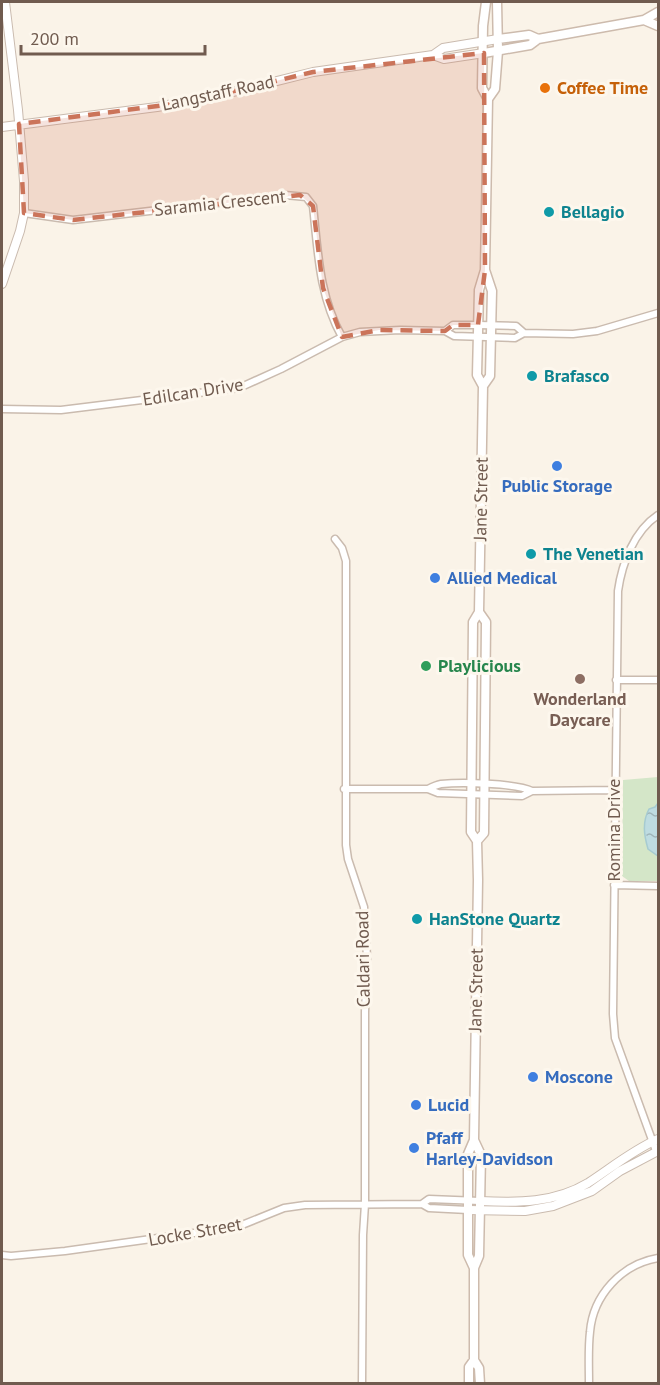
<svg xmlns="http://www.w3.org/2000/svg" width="660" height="1385" font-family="'PT Sans',sans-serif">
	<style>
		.grass { fill: #d4e6c8 }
		.water { fill: url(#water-ripples); stroke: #a6cbd1; stroke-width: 1.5 }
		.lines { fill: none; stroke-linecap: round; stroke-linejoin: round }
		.minor-casing { stroke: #cabbaf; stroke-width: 9 }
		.tertiary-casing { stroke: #cabbaf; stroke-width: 10 }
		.secondary-casing { stroke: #cdbbad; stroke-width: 11 }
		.minor { stroke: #fff; stroke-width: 6 }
		.tertiary { stroke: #fff; stroke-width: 8 }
		.secondary { stroke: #fff; stroke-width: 8 }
		.marked { fill: #cb745a; fill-opacity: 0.2; stroke: #cb745a; stroke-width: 4.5; stroke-dasharray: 12 8; stroke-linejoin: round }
		.food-dot { fill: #e8710a; stroke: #fdf7ed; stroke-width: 2 }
		.culture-dot { fill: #0f9aa8; stroke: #fdf7ed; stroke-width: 2 }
		.shop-dot { fill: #3f7fe0; stroke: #fdf7ed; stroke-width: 2 }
		.leisure-dot { fill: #2e9e5b; stroke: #fdf7ed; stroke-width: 2 }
		.education-dot { fill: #8d6e63; stroke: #fdf7ed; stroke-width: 2 }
		.labels { text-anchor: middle; stroke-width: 6; stroke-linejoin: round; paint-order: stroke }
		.food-label { font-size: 18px; font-weight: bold; fill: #c56008; stroke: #fdf7ed; text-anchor: start }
		.street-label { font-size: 18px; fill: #705b4f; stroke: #fdf7ed }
		.culture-label { font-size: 18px; font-weight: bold; fill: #0d838f; stroke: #fdf7ed; text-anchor: start }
		.shop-label { font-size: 18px; font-weight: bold; fill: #366cbe; stroke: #fdf7ed; text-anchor: start }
		.leisure-label { font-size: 18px; font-weight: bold; fill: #27864d; stroke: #fdf7ed; text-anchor: start }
		.education-label { font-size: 18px; font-weight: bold; fill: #785e54; stroke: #fdf7ed }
	</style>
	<defs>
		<pattern id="water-ripples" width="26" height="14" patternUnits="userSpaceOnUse" patternTransform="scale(1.5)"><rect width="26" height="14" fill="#bedce1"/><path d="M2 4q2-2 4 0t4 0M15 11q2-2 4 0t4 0" fill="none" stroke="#9fb5b9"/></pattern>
	</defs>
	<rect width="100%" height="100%" fill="#faf3e8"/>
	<path class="grass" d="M 658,777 L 658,881 L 629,881 L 622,876 L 623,780 Z"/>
	<path class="water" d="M 658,803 L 658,856 L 648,849 C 644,835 642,822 649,809 L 655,807 Z"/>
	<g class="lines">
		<defs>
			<path id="minor" d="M 24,213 L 73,220 L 285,195 L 306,197 L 313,206 C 318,252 319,296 342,337
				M 445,331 L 453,325 L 478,325 L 516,326 L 524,333
				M 2,409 L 61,410 L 239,388 L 281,369 L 342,337 L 360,332 L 400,330 L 445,331 L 454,336 L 515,338 L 524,333 L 573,334 L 597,331 L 658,313
				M 335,539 L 342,548 L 346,561 L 346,845 L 348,859 L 364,907 L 367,957 L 365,1012 L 365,1204 L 363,1235 L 362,1384
				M 616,680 L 658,680
				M 344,789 L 428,789 L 438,793 L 522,796 L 532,791 L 614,790
				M 428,789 C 432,787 436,785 441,784 C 461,782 516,783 532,791
				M 614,885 L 658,886
				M 656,1151 L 615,1038 L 613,1014 L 618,591 C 622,563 634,531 658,515
				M 422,1204 L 429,1199 L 480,1201
				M 2,1255 L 11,1256 L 65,1251 L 237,1227 L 284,1208 L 305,1205 L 422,1204 L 429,1208 L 468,1210
				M 589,1384 C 589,1366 588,1349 590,1332 C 593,1295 622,1264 658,1258"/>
			<path id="tertiary" d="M 433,55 L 444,59 L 484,53
				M 2,127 L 157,107 L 217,96 L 313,72 L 433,55 L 443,48 L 498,39
				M 2,284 L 20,231 L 24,213 L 24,181 L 18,110 L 5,2
				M 480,1201 C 517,1203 555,1203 588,1183 C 611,1168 633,1150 658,1139
				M 468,1210 L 525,1211 L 553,1206 L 592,1191 L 620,1171 L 658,1151"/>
			<path id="secondary" d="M 644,20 L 658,26
				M 498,39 L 529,35 L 538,39
				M 484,53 L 530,45 L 538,39 L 644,20 L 658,12
				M 488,99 L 495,89 L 498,51 L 497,2
				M 483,386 L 490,376 L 492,291 L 485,270
				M 477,841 L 484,833 L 486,622 L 479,612
				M 474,1140 L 481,1155 L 479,1256 L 474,1268 L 474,1360 L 479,1368 L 480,1384
				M 474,1268 L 468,1255 L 468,1154 L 474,1140 L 478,880 L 477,841 L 471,832 L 473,622 L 479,612 L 483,386 L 477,375 L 479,290 L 485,270 L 488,99 L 482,88 L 483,26 L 486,2
				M 469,1384 L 469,1367 L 474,1360"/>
		</defs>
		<use href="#minor" class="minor-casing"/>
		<use href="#tertiary" class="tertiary-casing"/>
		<use href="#secondary" class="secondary-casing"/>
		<use href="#minor" class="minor"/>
		<use href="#tertiary" class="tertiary"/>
		<use href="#secondary" class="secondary"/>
	</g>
	<path class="marked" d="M 484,53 L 485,270 L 478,325 L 453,325 L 445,331 L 379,330 L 342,337 L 323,288 L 313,206 L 300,195 L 73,220 L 24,213 L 19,124 L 188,102 L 313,72 Z"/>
	<circle class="food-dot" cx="545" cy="88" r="6"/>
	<g class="culture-dot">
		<circle cx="549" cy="212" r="6"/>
		<circle cx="532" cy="376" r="6"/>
		<circle cx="531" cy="554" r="6"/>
		<circle cx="417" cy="919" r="6"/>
	</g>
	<g class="shop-dot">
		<circle cx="557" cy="466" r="6"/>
		<circle cx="435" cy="578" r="6"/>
		<circle cx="533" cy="1077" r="6"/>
		<circle cx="416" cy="1105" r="6"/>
		<circle cx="414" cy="1148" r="6"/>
	</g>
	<circle class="leisure-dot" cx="426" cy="666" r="6"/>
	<circle class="education-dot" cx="580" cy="679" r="6"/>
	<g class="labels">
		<g class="food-label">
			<text x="557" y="94">Coffee Time</text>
		</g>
		<g class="street-label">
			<text transform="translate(218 93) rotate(-12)" y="6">Langstaff Road</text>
			<text transform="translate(220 203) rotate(-6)" y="6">Saramia Crescent</text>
			<text transform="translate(193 392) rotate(-9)" y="6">Edilcan Drive</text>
			<text transform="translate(481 499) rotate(-89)" y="6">Jane Street</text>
			<text transform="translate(614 830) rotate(-90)" y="6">Romina Drive</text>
			<text transform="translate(363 959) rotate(-91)" y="6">Caldari Road</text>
			<text transform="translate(476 990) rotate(-89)" y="6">Jane Street</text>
			<text transform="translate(195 1232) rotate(-10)" y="6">Locke Street</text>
		</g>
		<g class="culture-label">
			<text x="561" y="218">Bellagio</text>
			<text x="544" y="382">Brafasco</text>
			<text x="543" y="560">The Venetian</text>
			<text x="429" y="925">HanStone Quartz</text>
		</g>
		<g class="shop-label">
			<text x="557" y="492" text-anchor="middle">Public Storage</text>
			<text x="447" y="584">Allied Medical</text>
			<text x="545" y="1083">Moscone</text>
			<text x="428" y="1111">Lucid</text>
			<text x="426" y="1144">Pfaff<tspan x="426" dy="21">Harley-Davidson</tspan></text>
		</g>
		<g class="leisure-label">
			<text x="438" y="672">Playlicious</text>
		</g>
		<g class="education-label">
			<text x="580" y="705">Wonderland<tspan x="580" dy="21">Daycare</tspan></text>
		</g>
	</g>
	<rect width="660" height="1385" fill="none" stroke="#705b4f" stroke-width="6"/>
	<path d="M21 45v9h184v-9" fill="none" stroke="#705b4f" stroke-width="3"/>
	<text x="30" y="45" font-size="18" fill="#705b4f" stroke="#fdf7ed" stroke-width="4.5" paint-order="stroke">200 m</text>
</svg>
